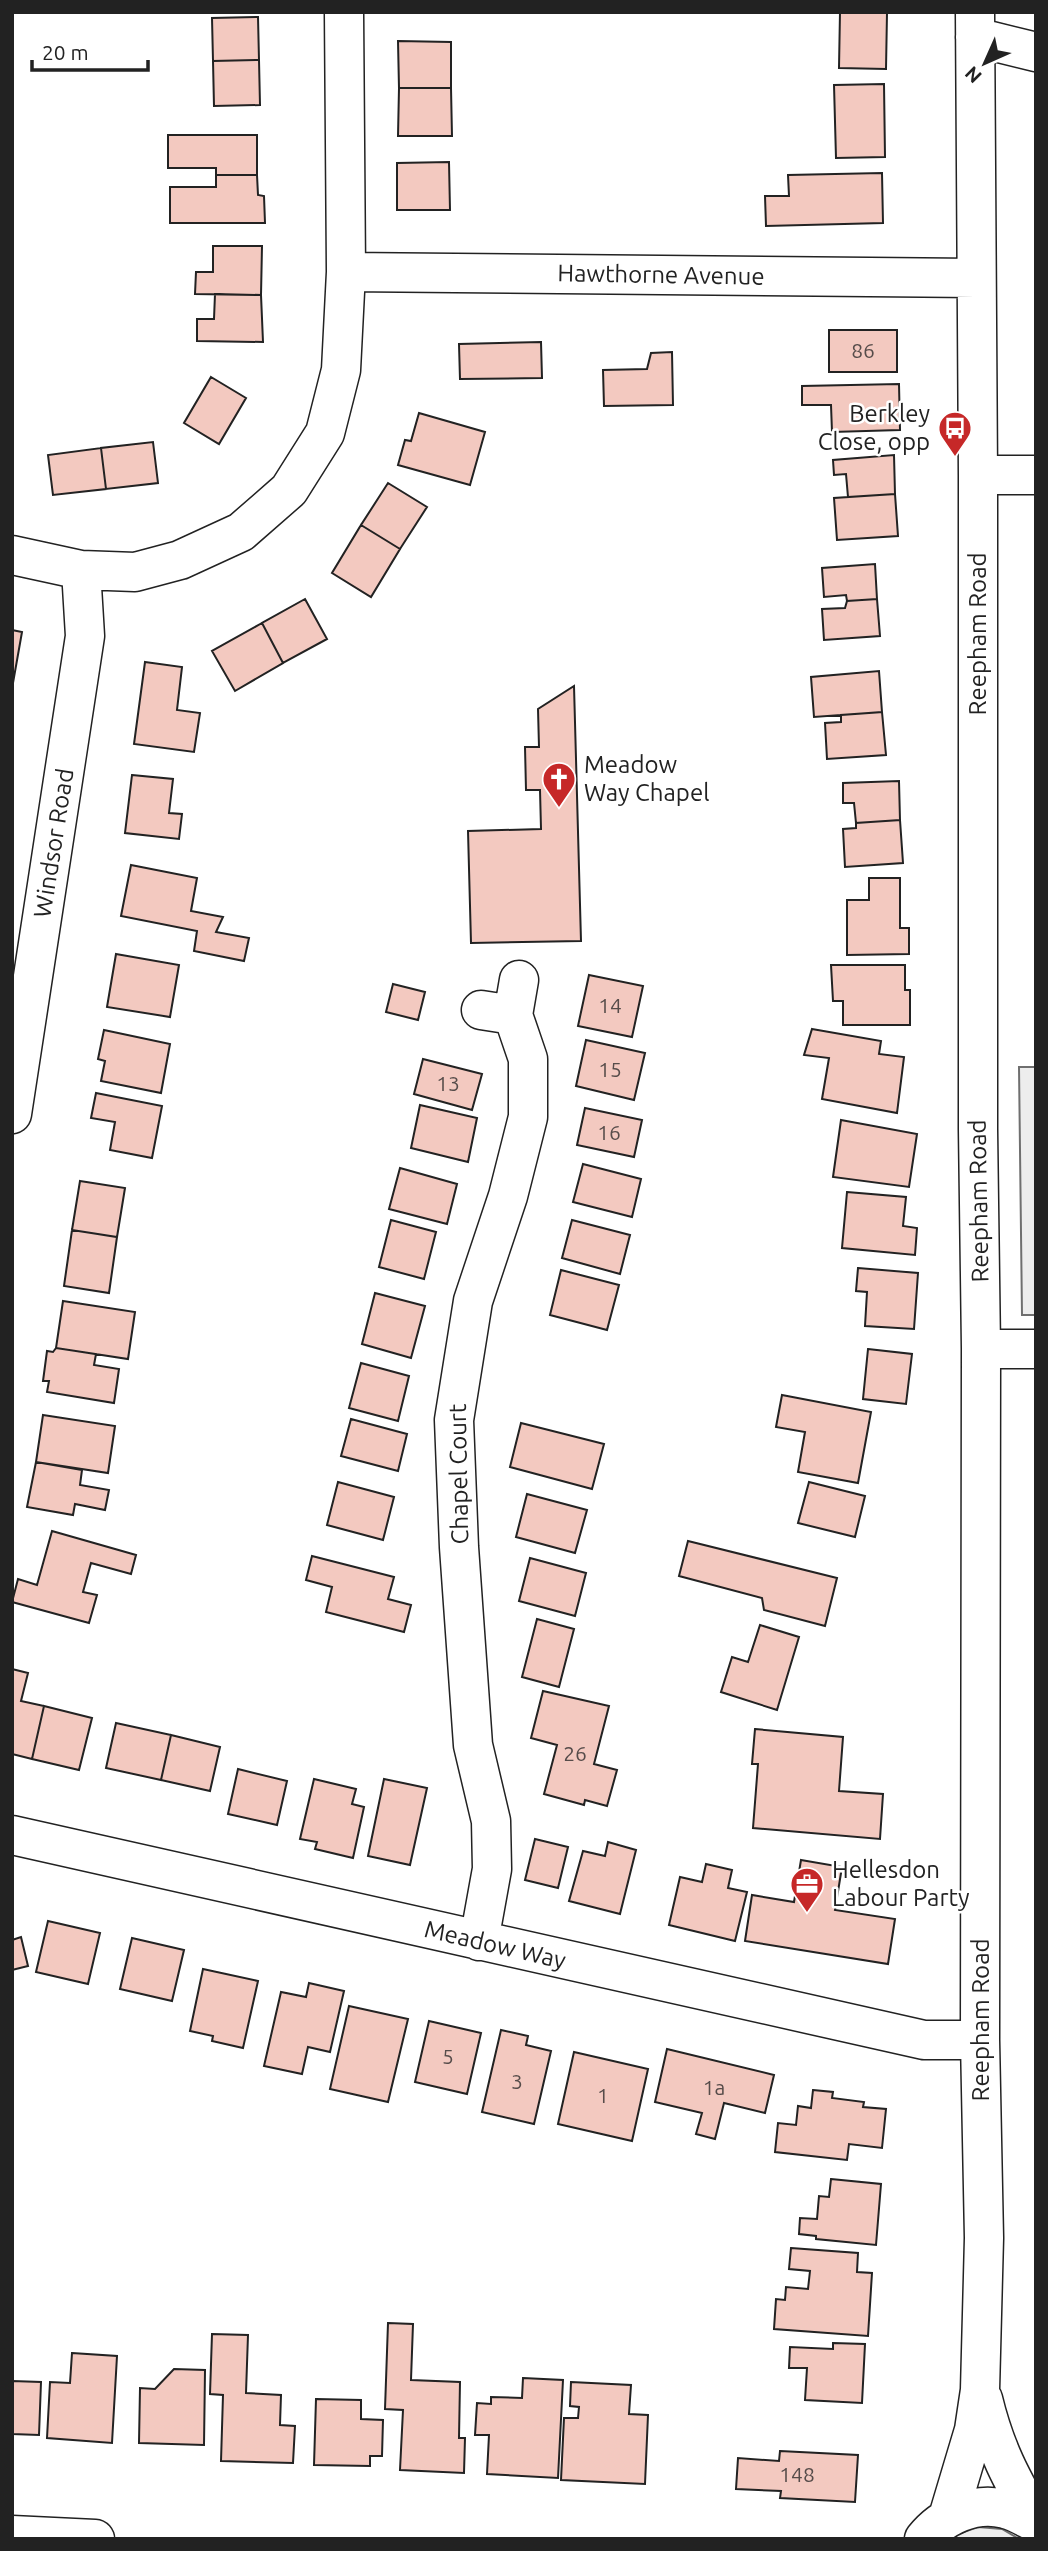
<svg xmlns="http://www.w3.org/2000/svg" width="1048" height="2551" font-family="Ubuntu,sans-serif">
	<style>
		.green { fill: #eee; stroke: #6f6f6f; stroke-width: 2 }
		.parking { fill: #ededed; stroke: #6f6f6f; stroke-width: 2 }
		.building { fill: #f3c9c0; stroke: #222; stroke-width: 2 }
		.lines { fill: none; stroke-linecap: round; stroke-linejoin: round }
		.minor-casing { stroke: #222; stroke-width: 41 }
		.minor { stroke: #fff; stroke-width: 38 }
		.labels { text-anchor: middle; stroke-width: 5; stroke-linejoin: round; paint-order: stroke }
		.number-label { font-size: 21px; fill: #564c4a }
		.street-label { font-size: 24px; fill: #222; stroke: #fff }
		.poi-label { font-size: 24px; fill: #222; stroke: #fff; text-anchor: start }
	</style>
	<rect width="100%" height="100%" fill="#fff"/>
	<path class="green" d="M 978,2527 L 1002,2529 L 1019,2539 L 950,2539 L 955,2535 Z"/>
	<path class="parking" d="M 1019,1067 L 1036,1067 L 1036,1315 L 1022,1315 Z"/>
	<path class="building" d="M 840,12 L 887,13 L 886,69 L 839,68 Z
		M 258,17 L 259,60 L 213,61 L 212,18 Z
		M 398,41 L 451,42 L 451,88 L 399,88 Z
		M 259,60 L 260,105 L 214,106 L 213,61 Z
		M 884,84 L 885,157 L 836,158 L 834,85 Z
		M 399,88 L 451,88 L 452,136 L 398,136 Z
		M 168,135 L 257,135 L 257,175 L 216,175 L 216,168 L 168,168 Z
		M 449,162 L 450,210 L 397,210 L 397,163 Z
		M 882,173 L 883,223 L 766,226 L 765,196 L 789,196 L 788,175 Z
		M 216,175 L 257,175 L 258,195 L 264,196 L 265,223 L 170,223 L 170,187 L 216,187 Z
		M 213,246 L 262,246 L 261,295 L 195,294 L 196,272 L 213,272 Z
		M 215,294 L 261,295 L 263,342 L 197,341 L 197,319 L 214,319 Z
		M 829,330 L 897,330 L 897,372 L 829,372 Z
		M 541,342 L 542,378 L 460,379 L 459,344 Z
		M 672,352 L 673,405 L 604,406 L 603,370 L 647,369 L 651,353 Z
		M 211,377 L 246,398 L 219,444 L 184,423 Z
		M 899,384 L 900,430 L 832,432 L 831,405 L 802,405 L 802,386 Z
		M 419,413 L 485,432 L 470,485 L 398,465 L 405,440 L 411,441 Z
		M 153,442 L 158,483 L 106,489 L 101,448 Z
		M 101,448 L 106,489 L 53,495 L 48,455 Z
		M 894,455 L 895,494 L 848,497 L 846,474 L 834,475 L 833,460 Z
		M 388,483 L 427,507 L 400,549 L 361,525 Z
		M 895,494 L 898,536 L 837,540 L 834,498 Z
		M 361,525 L 400,549 L 371,597 L 332,573 Z
		M 875,564 L 877,599 L 847,601 L 846,595 L 824,597 L 822,568 Z
		M 305,599 L 327,639 L 283,663 L 262,623 Z
		M 877,599 L 880,636 L 824,640 L 822,609 L 845,608 L 847,601 Z
		M 262,623 L 283,663 L 235,691 L 212,651 Z
		M 12,630 L 22,632 L 13,683 L 12,683 Z
		M 145,662 L 182,667 L 177,710 L 200,713 L 194,752 L 134,744 Z
		M 879,671 L 882,712 L 814,717 L 811,677 Z
		M 574,686 L 581,941 L 471,943 L 468,831 L 541,829 L 540,790 L 526,790 L 525,747 L 539,747 L 538,709 Z
		M 882,712 L 886,755 L 827,759 L 825,723 L 841,722 L 841,715 Z
		M 132,775 L 173,779 L 169,813 L 182,814 L 179,839 L 125,833 Z
		M 899,781 L 900,820 L 856,823 L 854,803 L 843,803 L 843,783 Z
		M 900,820 L 903,863 L 845,867 L 843,829 L 856,828 L 856,823 Z
		M 131,865 L 197,878 L 191,911 L 223,917 L 216,932 L 249,938 L 244,961 L 194,951 L 197,931 L 121,916 Z
		M 869,878 L 900,878 L 900,928 L 909,928 L 909,954 L 847,955 L 847,900 L 869,900 Z
		M 116,954 L 179,965 L 170,1017 L 107,1007 Z
		M 831,965 L 905,965 L 905,990 L 910,990 L 910,1025 L 843,1025 L 843,1001 L 833,1001 Z
		M 589,975 L 643,986 L 632,1037 L 578,1026 Z
		M 393,984 L 425,992 L 418,1020 L 386,1012 Z
		M 812,1029 L 881,1041 L 879,1054 L 904,1057 L 897,1113 L 822,1099 L 829,1058 L 804,1055 Z
		M 104,1030 L 170,1044 L 161,1093 L 101,1081 L 105,1061 L 98,1059 Z
		M 586,1040 L 645,1053 L 634,1100 L 576,1086 Z
		M 423,1059 L 482,1074 L 472,1110 L 414,1094 Z
		M 96,1093 L 162,1106 L 152,1158 L 110,1150 L 115,1122 L 91,1118 Z
		M 420,1105 L 477,1118 L 468,1162 L 411,1148 Z
		M 585,1108 L 642,1120 L 634,1157 L 577,1145 Z
		M 841,1120 L 917,1134 L 909,1187 L 833,1177 Z
		M 583,1164 L 641,1179 L 632,1217 L 573,1202 Z
		M 400,1168 L 457,1184 L 447,1224 L 389,1209 Z
		M 80,1181 L 125,1188 L 117,1237 L 72,1230 Z
		M 847,1192 L 906,1197 L 903,1226 L 917,1228 L 915,1255 L 842,1248 Z
		M 391,1220 L 436,1232 L 424,1279 L 379,1267 Z
		M 572,1220 L 630,1235 L 620,1274 L 562,1258 Z
		M 72,1230 L 117,1237 L 109,1293 L 64,1286 Z
		M 858,1268 L 918,1273 L 914,1329 L 865,1326 L 867,1292 L 856,1291 Z
		M 561,1270 L 619,1285 L 607,1330 L 550,1315 Z
		M 375,1293 L 425,1306 L 411,1358 L 362,1344 Z
		M 63,1301 L 135,1312 L 128,1359 L 56,1348 Z
		M 56,1348 L 96,1354 L 94,1365 L 119,1369 L 114,1403 L 47,1392 L 49,1381 L 43,1381 L 47,1351 L 53,1352 Z
		M 868,1349 L 912,1354 L 906,1404 L 863,1399 Z
		M 361,1363 L 409,1376 L 398,1421 L 349,1408 Z
		M 782,1395 L 871,1412 L 858,1483 L 798,1472 L 805,1432 L 776,1427 Z
		M 43,1415 L 115,1426 L 108,1473 L 36,1462 Z
		M 351,1419 L 407,1434 L 398,1471 L 341,1456 Z
		M 521,1423 L 604,1444 L 592,1489 L 510,1467 Z
		M 36,1462 L 82,1470 L 80,1485 L 109,1490 L 105,1510 L 75,1504 L 73,1515 L 27,1507 Z
		M 338,1482 L 394,1497 L 383,1540 L 327,1525 Z
		M 809,1482 L 865,1496 L 855,1537 L 798,1523 Z
		M 527,1494 L 587,1510 L 575,1553 L 516,1537 Z
		M 52,1531 L 136,1555 L 131,1574 L 91,1563 L 83,1592 L 97,1595 L 89,1623 L 12,1602 L 18,1579 L 37,1585 Z
		M 688,1541 L 837,1578 L 825,1626 L 764,1610 L 762,1598 L 679,1576 Z
		M 312,1556 L 394,1577 L 388,1599 L 411,1605 L 404,1632 L 326,1612 L 332,1587 L 306,1580 Z
		M 530,1558 L 586,1573 L 575,1616 L 519,1601 Z
		M 537,1619 L 574,1629 L 559,1687 L 522,1677 Z
		M 760,1625 L 799,1637 L 777,1710 L 721,1692 L 732,1657 L 748,1662 Z
		M 12,1669 L 28,1673 L 21,1701 L 44,1706 L 32,1759 L 12,1754 Z
		M 543,1691 L 609,1706 L 594,1764 L 617,1770 L 607,1806 L 585,1800 L 584,1805 L 544,1794 L 557,1745 L 531,1738 Z
		M 44,1706 L 92,1718 L 79,1770 L 32,1759 Z
		M 116,1723 L 171,1735 L 161,1780 L 106,1768 Z
		M 755,1729 L 843,1737 L 839,1791 L 883,1794 L 880,1839 L 753,1828 L 758,1764 L 752,1764 Z
		M 171,1735 L 220,1747 L 210,1791 L 161,1780 Z
		M 238,1769 L 287,1781 L 277,1825 L 228,1814 Z
		M 314,1779 L 356,1789 L 352,1804 L 364,1807 L 353,1858 L 315,1849 L 317,1842 L 300,1839 Z
		M 384,1779 L 427,1788 L 410,1865 L 368,1856 Z
		M 535,1839 L 568,1847 L 558,1888 L 525,1880 Z
		M 608,1842 L 636,1850 L 620,1914 L 569,1901 L 583,1851 L 605,1856 Z
		M 801,1860 L 842,1867 L 835,1910 L 895,1919 L 888,1964 L 745,1941 L 752,1895 L 794,1902 Z
		M 706,1864 L 732,1870 L 728,1888 L 747,1892 L 735,1941 L 669,1925 L 680,1877 L 702,1882 Z
		M 48,1921 L 100,1933 L 88,1984 L 36,1972 Z
		M 21,1937 L 28,1966 L 12,1970 L 12,1940 Z
		M 132,1938 L 184,1950 L 172,2001 L 120,1989 Z
		M 203,1969 L 258,1981 L 243,2048 L 212,2041 L 213,2036 L 190,2031 Z
		M 309,1983 L 344,1991 L 330,2052 L 308,2047 L 302,2074 L 264,2066 L 281,1992 L 306,1997 Z
		M 349,2006 L 408,2019 L 388,2102 L 330,2089 Z
		M 429,2021 L 481,2033 L 467,2094 L 415,2082 Z
		M 501,2030 L 528,2036 L 526,2045 L 551,2051 L 534,2124 L 482,2112 Z
		M 667,2049 L 774,2075 L 765,2113 L 724,2103 L 715,2139 L 696,2134 L 702,2113 L 655,2102 Z
		M 574,2052 L 648,2069 L 632,2141 L 558,2124 Z
		M 813,2090 L 833,2092 L 832,2098 L 864,2102 L 863,2107 L 886,2109 L 882,2148 L 849,2144 L 847,2160 L 775,2152 L 778,2123 L 796,2125 L 798,2106 L 811,2108 Z
		M 831,2179 L 881,2184 L 876,2245 L 816,2239 L 816,2236 L 799,2234 L 800,2218 L 817,2219 L 819,2196 L 829,2197 Z
		M 791,2248 L 858,2253 L 857,2272 L 872,2273 L 868,2336 L 774,2329 L 776,2299 L 785,2300 L 786,2287 L 808,2289 L 810,2271 L 789,2269 Z
		M 388,2323 L 413,2324 L 411,2380 L 460,2382 L 459,2438 L 465,2438 L 464,2473 L 400,2470 L 403,2410 L 385,2409 Z
		M 212,2334 L 248,2335 L 246,2393 L 281,2395 L 280,2425 L 295,2426 L 293,2463 L 221,2461 L 223,2395 L 210,2394 Z
		M 833,2343 L 865,2344 L 862,2403 L 805,2400 L 807,2368 L 789,2368 L 790,2347 L 833,2349 Z
		M 72,2353 L 117,2356 L 112,2443 L 47,2438 L 50,2382 L 70,2383 Z
		M 174,2369 L 205,2370 L 204,2445 L 139,2443 L 140,2388 L 155,2389 Z
		M 523,2378 L 563,2380 L 558,2478 L 487,2474 L 489,2435 L 475,2435 L 477,2403 L 491,2404 L 491,2397 L 522,2398 Z
		M 12,2381 L 41,2382 L 39,2435 L 12,2434 Z
		M 571,2382 L 631,2385 L 629,2414 L 648,2415 L 645,2484 L 561,2480 L 564,2418 L 578,2418 L 579,2407 L 570,2406 Z
		M 316,2399 L 361,2400 L 361,2419 L 383,2420 L 382,2456 L 370,2456 L 370,2466 L 314,2465 Z
		M 780,2451 L 858,2455 L 855,2502 L 780,2498 L 781,2491 L 736,2489 L 738,2458 L 779,2461 Z"/>
	<g class="lines">
		<defs>
			<path id="minor" d="M 975,37 L 1036,52
				M 346,272 L 976,278
				M 978,475 L 1036,475
				M 12,555 L 81,570 L 135,572 L 180,560 L 241,532 L 289,490 L 325,433 L 341,370 L 346,272 L 344,12
				M 513,1015 L 519,980
				M 12,1114 L 85,636 L 81,570
				M 981,1349 L 1036,1349
				M 12,1835 L 924,2040 L 980,2040
				M 479,1941 L 492,1869 L 491,1821 L 473,1745 L 459,1547 L 454,1420 L 473,1301 L 508,1196 L 528,1117 L 528,1059 L 513,1015 L 481,1010
				M 983,2399 C 995,2449 1011,2478 1036,2522
				M 948,2517 L 974,2430 L 980,2390 L 984,2238 L 980,2040 L 981,1349 L 978,1129 L 978,475 L 975,12
				M 12,2535 L 95,2539
				M 924,2539 C 942,2516 975,2501 1005,2509 C 1015,2511 1026,2518 1036,2523"/>
		</defs>
		<use href="#minor" class="minor-casing"/>
		<use href="#minor" class="minor"/>
	</g>
	<defs>
		<symbol id="bus-pin" viewBox="-11 -11 22 30"><path d="M0 17L-7.5 6A9.5 9.5 0 1 1 7.5 6Z" fill="#c62828" stroke="#fff"/><path d="M-5-6H5V4H4V6H2V4H-2V6H-4V4H-5ZM-3.5-4V0h7V-4ZM-3.5 1.2v1.5H-2V1.2ZM2 1.2v1.5H3.5V1.2Z" fill="#fff"/></symbol>
		<symbol id="church-pin" viewBox="-11 -11 22 30"><path d="M0 17L-7.5 6A9.5 9.5 0 1 1 7.5 6Z" fill="#c62828" stroke="#fff"/><path d="M-1.2-6h2.4v3.5h3.3v2.4h-3.3V6h-2.4V-.1h-3.3v-2.4h3.3Z" fill="#fff"/></symbol>
		<symbol id="office-pin" viewBox="-11 -11 22 30"><path d="M0 17L-7.5 6A9.5 9.5 0 1 1 7.5 6Z" fill="#c62828" stroke="#fff"/><path d="M-6-3h4V-5.5h4V-3h4V5H-6ZM-1-4.5V-3h2v-1.5ZM-6 0V1H6V0Z" fill="#fff"/></symbol>
	</defs>
	<g fill-rule="evenodd">
		<use href="#bus-pin" x="936" y="409" width="38" height="52"/>
		<use href="#church-pin" x="540" y="760" width="38" height="52"/>
		<use href="#office-pin" x="788" y="1865" width="38" height="52"/>
	</g>
	<g class="labels">
		<g class="number-label">
			<text x="863" y="358">86</text>
			<text x="610" y="1013">14</text>
			<text x="610" y="1077">15</text>
			<text x="448" y="1091">13</text>
			<text x="609" y="1140">16</text>
			<text x="575" y="1761">26</text>
			<text x="448" y="2064">5</text>
			<text x="517" y="2089">3</text>
			<text x="714" y="2095">1a</text>
			<text x="603" y="2103">1</text>
			<text x="797" y="2482">148</text>
		</g>
		<g class="street-label">
			<text transform="translate(661 275) rotate(1)" y="8">Hawthorne Avenue</text>
			<text transform="translate(978 634) rotate(-90)" y="8">Reepham Road</text>
			<text transform="translate(54 843) rotate(-81)" y="8">Windsor Road</text>
			<text transform="translate(979 1201) rotate(-91)" y="8">Reepham Road</text>
			<text transform="translate(459 1474) rotate(-91)" y="8">Chapel Court</text>
			<text transform="translate(495 1945) rotate(13)" y="8">Meadow Way</text>
			<text transform="translate(981 2020) rotate(-90)" y="8">Reepham Road</text>
		</g>
		<g class="poi-label">
			<text x="930" y="422" text-anchor="end">Berkley<tspan x="930" dy="28">Close, opp</tspan></text>
			<text x="584" y="773">Meadow<tspan x="584" dy="28">Way Chapel</tspan></text>
			<text x="832" y="1878">Hellesdon<tspan x="832" dy="28">Labour Party</tspan></text>
		</g>
	</g>
	<rect width="1048" height="2551" fill="none" stroke="#222222" stroke-width="28"/>
	<g transform="translate(985 63) rotate(225)" stroke="#ffffff" stroke-width="5" paint-order="stroke">
	<path d="M0-5L12 26L0 18L-12 26Z" fill="#222222"/>
	<text y="-10" font-size="19" font-weight="bold" text-anchor="middle" fill="#222222">N</text>
	</g>
	<path d="M32 60v10h116v-10" fill="none" stroke="#222222" stroke-width="3.5"/>
	<text x="42" y="60" font-size="21" fill="#222222" stroke="#ffffff" stroke-width="5" paint-order="stroke">20 m</text>
</svg>
